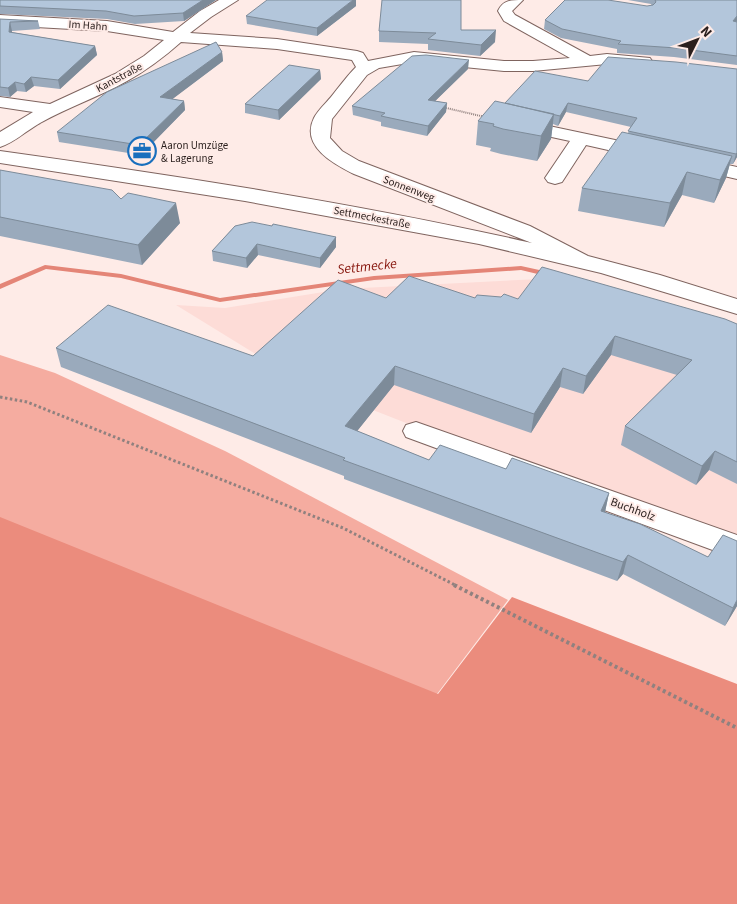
<svg xmlns="http://www.w3.org/2000/svg" width="737" height="904" font-family="'Source Sans 3',sans-serif">
	<style>
		.built { fill: #fddcd7 }
		.green { fill: #f5aca0 }
		.forest { fill: #eb8c7d }
		.lines { fill: none; stroke-linecap: round; stroke-linejoin: round }
		.stream { fill: #e48577; fill-rule: evenodd }
		.minor-casing { stroke: #7f645f; stroke-width: 2 }
		.path-far2 { stroke: #90817f; stroke-width: 2; stroke-dasharray: 1 1; stroke-linecap: butt }
		.path-far1 { stroke: #90817f; stroke-width: 3; stroke-dasharray: 2.5 2.5; stroke-linecap: butt }
		.path { stroke: #90817f; stroke-width: 4; stroke-dasharray: 3 3; stroke-linecap: butt }
		.minor { fill: #fff; fill-rule: evenodd }
		.wall { fill: #9aaabc }
		.shaded-wall { fill: #7d8b99 }
		.building { fill: #b3c6db; stroke: #7d8b99 }
		.labels { text-anchor: middle; stroke-width: 4; stroke-linejoin: round; paint-order: stroke }
		.far-street-label { font-size: 11px; fill: #2a1f1d; stroke: #feebe7 }
		.far-poi-label { font-size: 11px; fill: #2a1f1d; stroke: #feebe7; text-anchor: start }
		.street-label { font-size: 12px; fill: #2a1f1d; stroke: #feebe7 }
		.water-label { font-size: 14px; font-style: italic; fill: #87160d; stroke: #feebe7 }
	</style>
	<rect width="100%" height="100%" fill="#feebe7"/>
	<path class="built" d="M 540,279 L 737,336 L 737,553 L 350,401 L 293,377 L 176,305 L 225,308 L 342,289 Z"/>
	<path class="green" d="M 0,355 L 55,373 L 225,451 L 508,600 L 434,698 L 0,522 Z"/>
	<path class="forest" d="M 0,517 L 438,694 L 512,597 L 737,684 L 737,904 L 0,904 Z"/>
	<g class="lines">
		<path class="stream" d="M 45,265 L 121,274 L 220,298 L 374,276 L 521,266 L 553,273 L 554,275 L 550,277 L 521,270 L 374,280 L 220,302 L 121,278 L 46,269 L 0,289 L 0,284 Z"/>
		<defs>
			<path id="minor" d="M 219,0 L 238,0 L 211,17 L 190,33 L 277,39 L 357,51 L 363,53 L 368,61 L 414,52 L 504,61 L 533,61 L 570,58 L 504,21 L 498,11 C 503,0 511,0 523,0 L 512,11 L 515,15 L 590,56 L 607,54 L 650,58 L 652,61 L 650,64 L 644,66 L 607,64 L 533,71 L 504,71 L 414,62 L 379,68 L 367,75 L 332,119 L 330,138 L 342,151 L 359,161 L 530,226 L 588,256 L 660,275 L 737,299 L 737,314 L 601,273 L 479,244 L 245,201 L 0,163 L 0,151 C 178,176 356,203 532,243 L 354,174 C 334,164 300,146 314,118 C 318,110 326,103 331,97 C 339,87 347,76 356,67 L 352,60 L 277,49 L 181,42 C 164,57 147,70 127,81 C 99,97 68,107 40,123 C 27,130 14,143 0,147 L 0,132 L 33,112 L 0,107 L 0,97 L 50,104 L 115,74 L 144,56 L 164,40 L 107,31 L 0,25 L 0,15 L 107,21 L 173,32 L 200,11 Z
				M 516,119 L 648,147 L 655,149 L 657,153 L 655,157 L 648,159 L 586,145 L 562,182 L 555,184 L 548,182 L 545,178 L 570,141 L 510,128 L 507,124 L 510,120 Z
				M 692,157 L 737,167 L 737,179 L 685,167 L 682,163 L 685,159 Z
				M 416,422 L 737,535 L 737,559 L 406,437 L 403,431 L 406,425 Z"/>
		</defs>
		<use href="#minor" class="minor-casing"/>
		<path class="path-far2" d="M 442,107 L 485,117"/>
		<path class="path-far1" d="M 0,397 L 27,402 L 343,528 L 457,586"/>
		<path class="path" d="M 454,585 L 737,728"/>
		<use href="#minor" class="minor"/>
	</g>
	<path class="wall" d="M 0,0 L 216,0 L 184,21 L 135,24 L 107,19 L 0,14 Z
		M 628,0 L 737,0 L 737,65 L 674,57 L 617,53 L 617,49 L 561,38 L 544,29 L 545,20 L 652,6 L 651,4 Z
		M 356,6 L 317,36 L 247,24 L 246,16 Z
		M 0,19 L 38,21 L 40,29 L 12,31 L 11,32 L 95,46 L 97,55 L 60,89 L 34,86 L 26,92 L 17,91 L 10,97 L 0,96 Z
		M 461,30 L 495,42 L 480,56 L 428,50 L 428,44 L 379,42 L 379,31 Z
		M 222,52 L 223,61 L 172,99 L 184,101 L 185,110 L 141,155 L 59,142 L 57,132 Z
		M 468,69 L 435,101 L 447,103 L 446,112 L 427,136 L 381,126 L 381,122 L 353,115 L 352,106 Z
		M 737,69 L 737,157 L 733,164 L 730,164 L 726,178 L 714,203 L 682,195 L 664,227 L 578,211 L 582,188 L 628,133 L 631,127 L 566,112 L 558,126 L 553,124 L 551,139 L 537,161 L 501,154 L 490,151 L 491,148 L 476,145 L 478,121 L 505,103 L 588,81 Z
		M 320,70 L 321,79 L 279,120 L 245,113 L 245,104 Z
		M 0,170 L 121,199 L 180,223 L 142,265 L 0,236 Z
		M 235,226 L 336,237 L 336,247 L 320,268 L 258,255 L 247,268 L 213,261 L 212,251 Z
		M 386,298 L 475,298 L 518,299 L 737,324 L 737,484 L 709,470 L 696,485 L 621,445 L 625,426 L 677,375 L 611,355 L 583,394 L 560,387 L 531,433 L 394,385 L 357,431 L 429,460 L 506,469 L 609,493 L 605,512 L 708,557 L 737,541 L 737,606 L 725,626 L 623,574 L 617,581 L 344,479 L 344,476 L 61,367 L 56,348 L 253,356 Z"/>
	<path class="shaded-wall" d="M 203,0 L 216,0 L 184,21 L 183,13 Z
		M 353,0 L 356,0 L 356,6 L 317,36 L 317,28 Z
		M 737,16 L 737,22 L 733,21 Z
		M 10,22 L 12,31 L 11,40 L 9,32 Z
		M 496,30 L 495,42 L 480,56 L 481,45 Z
		M 95,46 L 97,55 L 60,89 L 58,80 Z
		M 222,52 L 223,61 L 162,107 L 160,97 Z
		M 469,60 L 468,69 L 427,109 L 428,100 Z
		M 320,70 L 321,79 L 279,120 L 278,110 Z
		M 31,77 L 34,86 L 26,92 L 24,84 Z
		M 15,82 L 17,91 L 10,97 L 8,88 Z
		M 184,101 L 185,110 L 141,155 L 139,145 Z
		M 447,103 L 446,112 L 427,136 L 428,126 Z
		M 568,103 L 566,112 L 558,126 L 560,116 Z
		M 554,114 L 551,139 L 537,161 L 541,136 Z
		M 737,153 L 737,157 L 733,164 L 736,154 Z
		M 732,156 L 726,178 L 714,203 L 720,180 Z
		M 687,172 L 682,195 L 664,227 L 670,203 Z
		M 176,203 L 180,223 L 142,265 L 138,245 Z
		M 336,237 L 336,247 L 320,268 L 320,258 Z
		M 257,244 L 258,255 L 247,268 L 246,258 Z
		M 615,336 L 611,355 L 583,394 L 586,376 Z
		M 395,366 L 394,385 L 346,445 L 345,426 Z
		M 563,368 L 560,387 L 531,433 L 534,414 Z
		M 715,451 L 709,470 L 696,485 L 702,466 Z
		M 609,493 L 605,512 L 601,511 Z
		M 628,555 L 623,574 L 617,581 L 623,562 Z
		M 737,600 L 737,606 L 725,626 L 733,608 Z"/>
	<path class="building" d="M 0,0 L 203,0 L 183,13 L 134,16 L 106,11 L 0,6 Z
		M 267,0 L 353,0 L 317,28 L 246,16 Z
		M 382,0 L 461,0 L 461,30 L 496,30 L 481,45 L 428,39 L 436,33 L 379,31 Z
		M 565,0 L 608,0 L 647,6 L 653,5 L 656,2 L 655,0 L 737,0 L 737,16 L 733,21 L 737,22 L 737,56 L 676,48 L 618,44 L 621,41 L 562,29 L 545,20 Z
		M 0,19 L 38,21 L 10,22 L 9,32 L 95,46 L 58,80 L 31,77 L 24,84 L 15,82 L 8,88 L 0,87 Z
		M 216,42 L 222,52 L 160,97 L 184,101 L 139,145 L 57,132 L 107,92 Z
		M 426,55 L 469,60 L 428,100 L 447,103 L 428,126 L 381,116 L 385,113 L 352,106 L 412,56 Z
		M 608,57 L 676,62 L 737,69 L 737,153 L 736,154 L 628,131 L 637,118 L 568,103 L 560,116 L 505,103 L 535,71 L 588,81 Z
		M 289,65 L 320,70 L 278,110 L 245,104 Z
		M 495,101 L 554,114 L 541,136 L 503,129 L 493,126 L 494,124 L 478,121 Z
		M 622,132 L 732,156 L 720,180 L 687,172 L 670,203 L 582,188 Z
		M 0,170 L 112,190 L 121,199 L 128,193 L 176,203 L 138,245 L 0,217 Z
		M 252,222 L 272,226 L 273,224 L 336,237 L 320,258 L 257,244 L 246,258 L 212,251 L 235,226 Z
		M 542,267 L 725,319 L 737,324 L 737,462 L 715,451 L 702,466 L 625,426 L 692,360 L 615,336 L 586,376 L 563,368 L 534,414 L 395,366 L 345,426 L 429,460 L 440,445 L 506,469 L 512,458 L 609,493 L 601,511 L 640,524 L 708,557 L 723,535 L 737,541 L 737,600 L 733,608 L 628,555 L 623,562 L 343,460 L 345,458 L 56,348 L 108,305 L 253,356 L 338,280 L 386,298 L 409,276 L 475,298 L 477,295 L 501,297 L 504,294 L 518,299 Z"/>
	<defs>
		<symbol id="office-ring" viewBox="-11 -11 22 22"><circle r="9.5" fill="#feebe7" stroke="#196fbd" stroke-width="1.5"/><path d="M-6-3h4V-5.5h4V-3h4V5H-6ZM-1-4.5V-3h2v-1.5ZM-6 0V1H6V0Z" fill="#196fbd"/></symbol>
	</defs>
	<g fill-rule="evenodd">
		<use href="#office-ring" x="126" y="135" width="32" height="32"/>
	</g>
	<g class="labels">
		<g class="far-street-label">
			<text transform="translate(88 25) rotate(4)" y="4">Im Hahn</text>
			<text transform="translate(119 77) rotate(-28)" y="4">Kantstraße</text>
			<text transform="translate(409 188) rotate(21)" y="4">Sonnenweg</text>
			<text transform="translate(372 217) rotate(11)" y="4">Settmeckestraße</text>
		</g>
		<g class="far-poi-label">
			<text x="161" y="149">Aaron Umzüge<tspan x="161" dy="13">&amp; Lagerung</tspan></text>
		</g>
		<g class="street-label">
			<text transform="translate(633 509) rotate(20)" y="4">Buchholz</text>
		</g>
		<g class="water-label">
			<text transform="translate(367 266) rotate(-6)" y="5">Settmecke</text>
		</g>
	</g>
	<g transform="translate(697 40) rotate(48)" stroke="#feebe7" stroke-width="4" paint-order="stroke">
	<path d="M0-4L9 19L0 12L-9 19Z" fill="#2a1f1d"/>
	<text y="-8" font-size="14" font-weight="bold" text-anchor="middle" fill="#2a1f1d">N</text>
	</g>
</svg>
